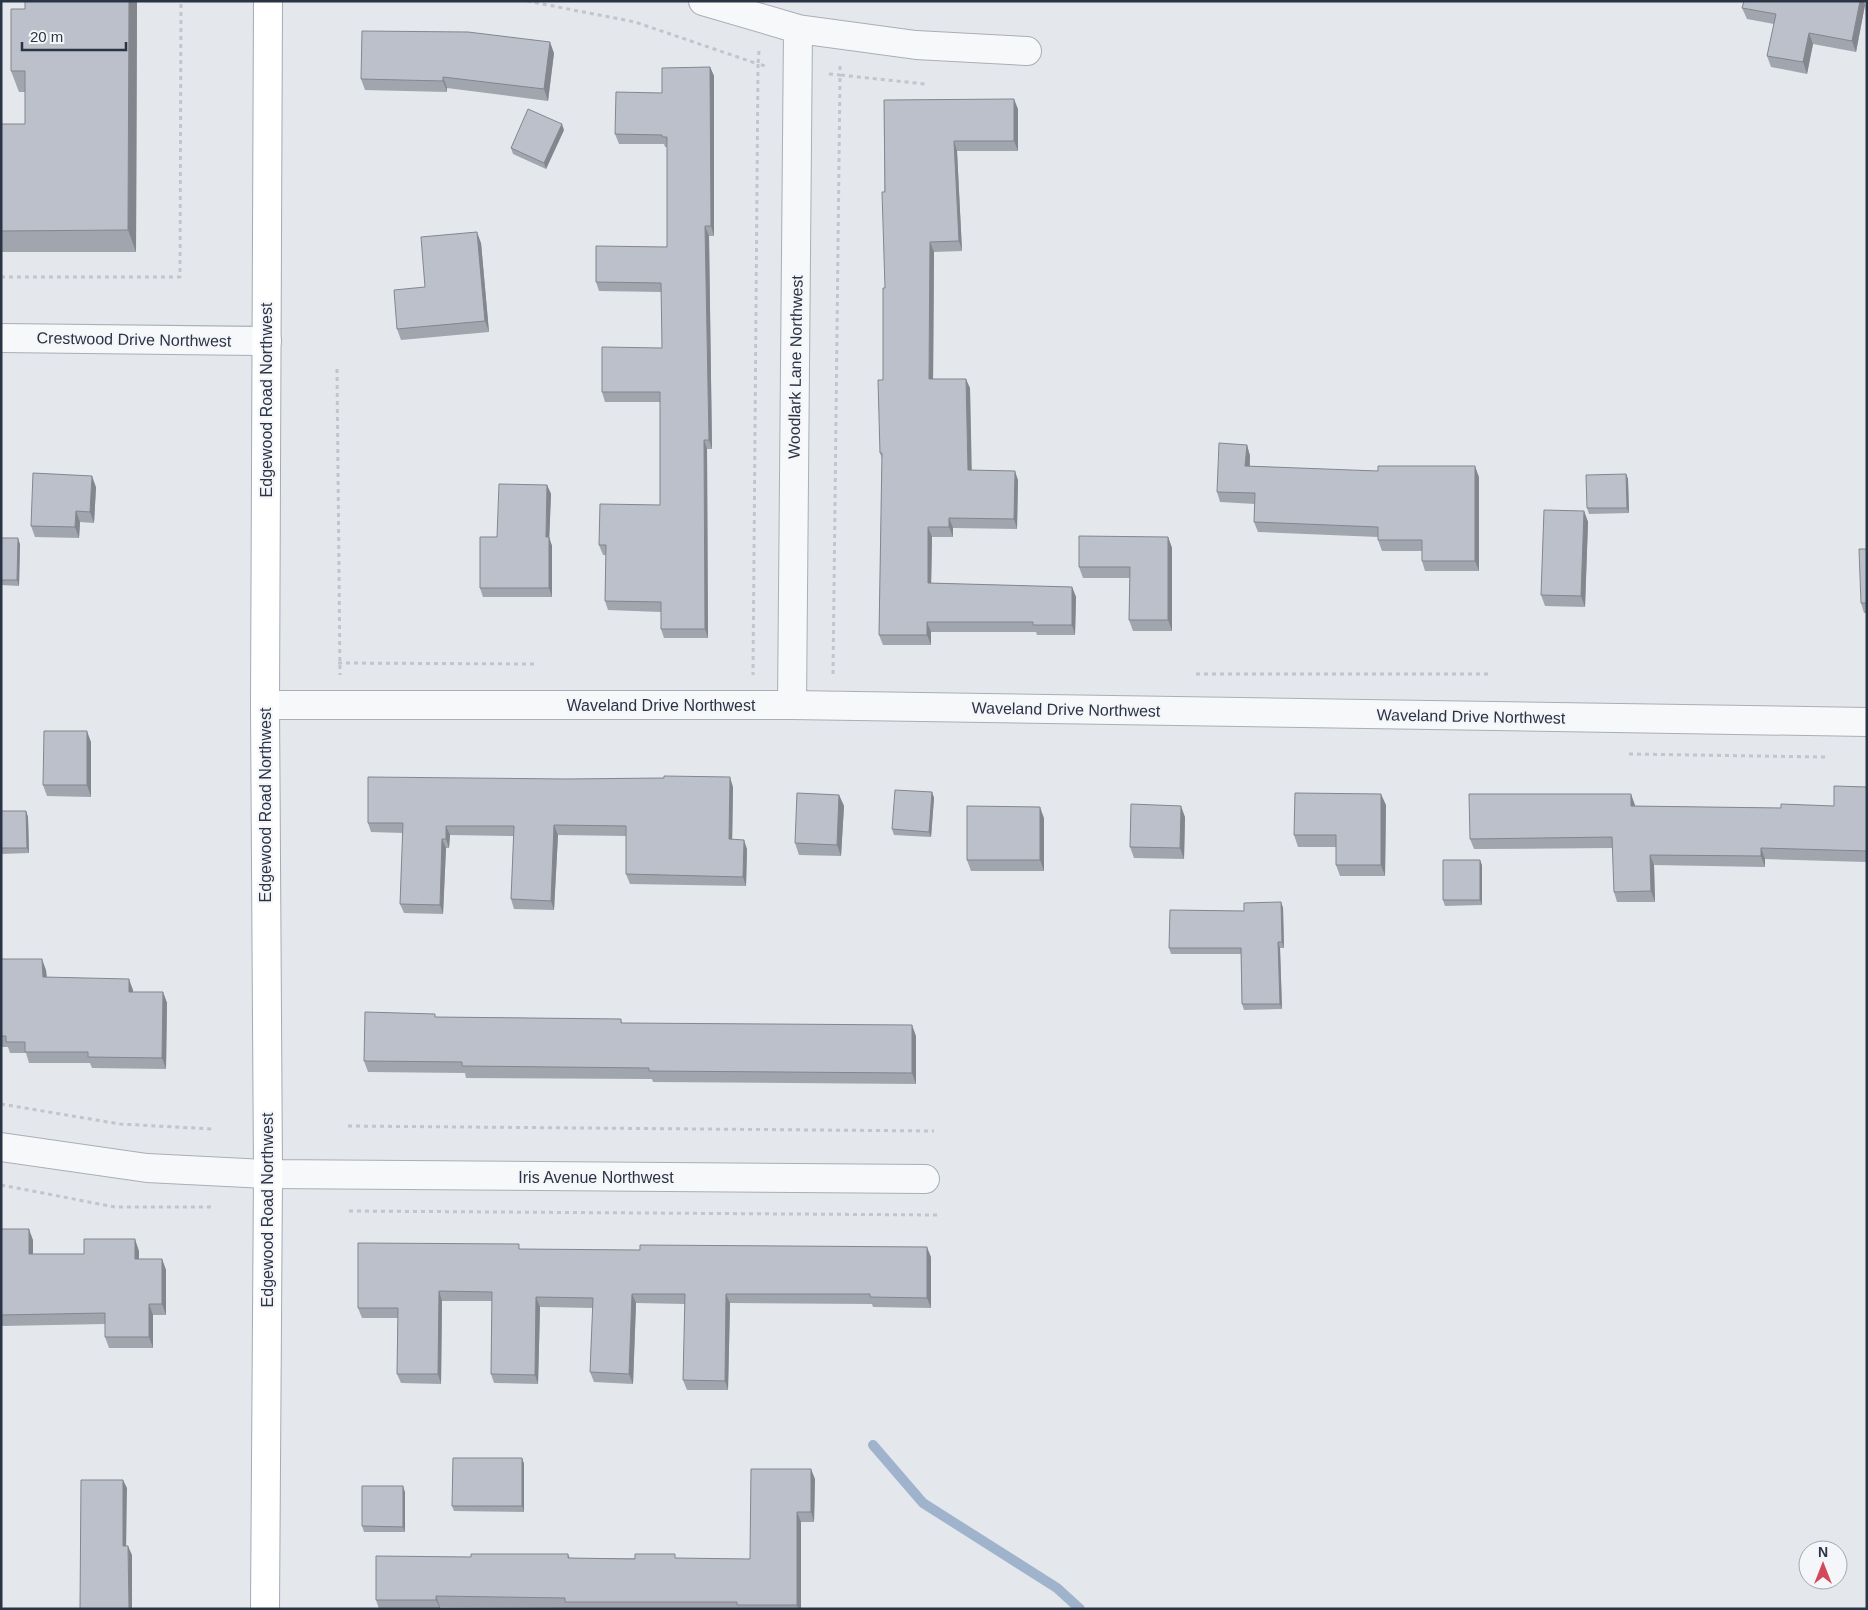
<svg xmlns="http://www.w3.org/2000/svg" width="1868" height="1610" font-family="Arial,sans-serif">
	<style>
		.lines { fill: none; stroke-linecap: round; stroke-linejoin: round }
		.stream { stroke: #9fb4cc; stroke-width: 10 }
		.street-casing { stroke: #a9aeb7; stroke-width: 30 }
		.primary-casing { stroke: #a3abb8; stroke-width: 30 }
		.path { stroke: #c2c5cb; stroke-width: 3; stroke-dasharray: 4 4; stroke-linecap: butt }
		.street { stroke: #f7f8fa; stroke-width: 28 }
		.primary { stroke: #fff; stroke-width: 28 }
		.wall { fill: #a1a5ae }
		.shaded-wall { fill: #83868d }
		.building { fill: #bbc0ca; stroke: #83868d }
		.labels { text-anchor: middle; stroke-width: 4.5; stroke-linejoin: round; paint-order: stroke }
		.street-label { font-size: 16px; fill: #2b3445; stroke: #f4f6f9 }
	</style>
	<rect width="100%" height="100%" fill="#e4e7ec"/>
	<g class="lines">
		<path class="stream" d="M 873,1445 L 923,1503 L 1057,1588 L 1080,1609"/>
		<defs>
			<path id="street" d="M 703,1 L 798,29 L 916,45 L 1027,51
				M 1,338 L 267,341
				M 265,705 L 792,705 L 1867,722
				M 792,705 L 798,29
				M 1,1147 L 147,1168 L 268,1174 L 925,1179"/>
			<path id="primary" d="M 265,1609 L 268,1174 L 265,705 L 268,1"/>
		</defs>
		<use href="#street" class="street-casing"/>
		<use href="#primary" class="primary-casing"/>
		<path class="path" d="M 527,1 L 635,22 L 758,64 L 753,675
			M 759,51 L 758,64 L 766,66
			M 829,74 L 840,75 L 840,65
			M 1,277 L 180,277 L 181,1
			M 337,369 L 340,675
			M 338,663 L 534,664
			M 833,674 L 840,75 L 925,84
			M 1196,674 L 1491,674
			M 1629,754 L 1825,757
			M 1,1104 L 120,1124 L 212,1129
			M 348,1126 L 934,1131
			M 1,1185 L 115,1207 L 212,1207
			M 349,1211 L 938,1215"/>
		<use href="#street" class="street"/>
		<use href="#primary" class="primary"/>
	</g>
	<path class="wall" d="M 137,1 L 136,252 L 1,252 L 1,124 L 25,124 L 25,92 L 19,92 L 11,71 L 25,9 Z
		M 1744,1 L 1864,1 L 1865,5 L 1856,52 L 1813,44 L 1807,74 L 1771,67 L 1767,56 L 1774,24 L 1747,19 L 1742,8 Z
		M 554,53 L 548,101 L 447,88 L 447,92 L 365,90 L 361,79 Z
		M 710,67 L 714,76 L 714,236 L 709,236 L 712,449 L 707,449 L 708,638 L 664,638 L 661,629 L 661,612 L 608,610 L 605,601 L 606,555 L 603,555 L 599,545 L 660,505 L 660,402 L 605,402 L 602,392 L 662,348 L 662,292 L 599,291 L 596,282 L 667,247 L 667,147 L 665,147 L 664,144 L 619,144 L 615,134 L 662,93 Z
		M 884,100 L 1018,109 L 1018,151 L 957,151 L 962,251 L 934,252 L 933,379 L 970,388 L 971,470 L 1018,480 L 1017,529 L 953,528 L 953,537 L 932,537 L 931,583 L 1072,587 L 1076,597 L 1075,635 L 1037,635 L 1036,632 L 931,632 L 931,645 L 883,645 L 879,635 L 882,459 L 880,453 L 883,380 L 885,288 Z
		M 564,130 L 546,169 L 513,154 L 511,148 Z
		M 481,243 L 489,332 L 401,340 L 397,329 L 425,287 Z
		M 1247,445 L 1250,456 L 1250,466 L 1479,477 L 1479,571 L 1425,571 L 1422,561 L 1422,551 L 1382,551 L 1378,540 L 1378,537 L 1258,532 L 1254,522 L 1255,504 L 1220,502 L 1217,492 Z
		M 1626,474 L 1628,479 L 1629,513 L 1589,514 L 1587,508 Z
		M 547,485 L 551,494 L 549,537 L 552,546 L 552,597 L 483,597 L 480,588 L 497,537 Z
		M 96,487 L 94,523 L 80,522 L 79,538 L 35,537 L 31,526 Z
		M 1584,511 L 1588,522 L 1585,607 L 1545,606 L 1541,595 Z
		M 1168,537 L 1172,548 L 1172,631 L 1133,631 L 1129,620 L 1130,578 L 1083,578 L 1079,567 Z
		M 1,538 L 20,544 L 19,586 L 1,585 Z
		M 1867,549 L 1867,613 L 1864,613 L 1861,603 Z
		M 91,742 L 91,797 L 47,796 L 43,785 Z
		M 733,787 L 732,839 L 747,849 L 746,886 L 630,884 L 626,874 L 626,836 L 558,835 L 554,910 L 514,909 L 511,899 L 514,836 L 450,835 L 449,848 L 446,848 L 443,914 L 404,913 L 400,904 L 403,833 L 371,832 L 368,823 Z
		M 1867,787 L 1867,862 L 1765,859 L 1765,867 L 1654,865 L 1655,902 L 1617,902 L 1614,892 L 1613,848 L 1474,849 L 1470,839 L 1635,805 L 1635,806 L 1781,808 L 1834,806 Z
		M 932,792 L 934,798 L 931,837 L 894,835 L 892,829 Z
		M 839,795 L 844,806 L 841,856 L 799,855 L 795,843 Z
		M 1386,805 L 1385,876 L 1340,876 L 1336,865 L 1336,847 L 1298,847 L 1294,835 Z
		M 1,811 L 26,811 L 28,817 L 29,853 L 1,854 Z
		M 1185,817 L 1184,859 L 1134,858 L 1130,847 Z
		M 1044,818 L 1044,871 L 971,871 L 967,860 Z
		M 1482,865 L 1482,905 L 1445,906 L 1443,900 Z
		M 1281,902 L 1283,908 L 1284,948 L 1280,948 L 1282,1009 L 1244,1010 L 1242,1004 L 1241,954 L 1171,954 L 1169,948 L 1244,911 Z
		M 1,959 L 46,970 L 47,977 L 133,990 L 133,992 L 163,992 L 167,1003 L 166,1069 L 92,1068 L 90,1063 L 29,1063 L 26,1053 L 10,1053 L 8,1047 L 1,1047 Z
		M 436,1017 L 621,1019 L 622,1023 L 916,1036 L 916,1084 L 653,1082 L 652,1079 L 466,1078 L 465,1073 L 368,1072 L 364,1061 Z
		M 1,1229 L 33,1240 L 33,1254 L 84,1254 L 139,1251 L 139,1259 L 162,1259 L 166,1270 L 166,1315 L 153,1315 L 153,1348 L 109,1348 L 105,1337 L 105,1324 L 1,1326 Z
		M 521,1249 L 931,1257 L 931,1308 L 873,1307 L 872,1304 L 730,1303 L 728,1390 L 687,1390 L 683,1380 L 685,1304 L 636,1303 L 633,1384 L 594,1382 L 590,1372 L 593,1308 L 540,1307 L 538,1384 L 494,1383 L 491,1374 L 492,1301 L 442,1301 L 441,1384 L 401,1383 L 397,1374 L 398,1318 L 362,1318 L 358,1308 Z
		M 522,1458 L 524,1464 L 524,1512 L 454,1511 L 452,1506 Z
		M 815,1479 L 814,1522 L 801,1522 L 801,1609 L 568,1609 L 568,1608 L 440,1607 L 440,1609 L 379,1609 L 376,1600 L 471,1557 L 568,1554 L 570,1558 L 750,1559 Z
		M 405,1492 L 405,1532 L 364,1532 L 362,1526 Z"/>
	<path class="shaded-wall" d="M 129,1 L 137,1 L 136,252 L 128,230 Z
		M 1860,1 L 1864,1 L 1865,5 L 1856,52 L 1852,41 Z
		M 1809,33 L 1813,44 L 1807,74 L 1803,62 Z
		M 550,42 L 554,53 L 548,101 L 544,89 Z
		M 710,67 L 714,76 L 714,236 L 711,226 Z
		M 443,77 L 447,88 L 447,92 L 443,81 Z
		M 1014,99 L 1018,109 L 1018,151 L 1014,141 Z
		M 562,124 L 564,130 L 546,169 L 544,163 Z
		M 954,141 L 957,151 L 962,251 L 959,241 Z
		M 705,226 L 709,236 L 712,449 L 709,440 Z
		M 477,232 L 481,243 L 489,332 L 485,321 Z
		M 930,242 L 934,252 L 933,389 L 929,379 Z
		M 966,379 L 970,388 L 972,480 L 968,470 Z
		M 704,440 L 707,449 L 708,638 L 705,629 Z
		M 1247,445 L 1250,456 L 1249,476 L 1245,466 Z
		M 1475,466 L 1479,477 L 1479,571 L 1475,561 Z
		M 1015,471 L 1018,480 L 1017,529 L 1014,519 Z
		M 1626,474 L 1628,479 L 1629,513 L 1627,508 Z
		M 92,476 L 96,487 L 94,523 L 90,512 Z
		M 547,485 L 551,494 L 549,546 L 546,537 Z
		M 76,511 L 80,522 L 79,538 L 75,527 Z
		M 1584,511 L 1588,522 L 1585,607 L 1581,596 Z
		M 949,518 L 953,528 L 953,537 L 949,527 Z
		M 928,527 L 932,537 L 931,592 L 928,583 Z
		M 549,537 L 552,546 L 552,597 L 549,588 Z
		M 1168,537 L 1172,548 L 1172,631 L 1168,620 Z
		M 18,538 L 20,544 L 19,586 L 17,580 Z
		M 1072,587 L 1076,597 L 1075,635 L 1072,625 Z
		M 927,622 L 931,632 L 931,645 L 927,635 Z
		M 87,731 L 91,742 L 91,797 L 87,785 Z
		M 730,777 L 733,787 L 732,849 L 729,839 Z
		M 932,792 L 934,798 L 931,837 L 929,832 Z
		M 1381,794 L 1386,805 L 1385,876 L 1381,865 Z
		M 1631,794 L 1635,805 L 1635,817 L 1631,806 Z
		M 839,795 L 844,806 L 841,856 L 837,845 Z
		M 1181,806 L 1185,817 L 1184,859 L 1180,848 Z
		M 1040,807 L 1044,818 L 1044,871 L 1040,860 Z
		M 26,811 L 28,817 L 29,853 L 27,848 Z
		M 554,825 L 558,835 L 554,910 L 551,901 Z
		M 446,826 L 450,835 L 449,848 L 446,839 Z
		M 442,839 L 446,848 L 443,914 L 440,905 Z
		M 744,840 L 747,849 L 746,886 L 743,877 Z
		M 1761,848 L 1765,859 L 1765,867 L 1761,856 Z
		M 1650,855 L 1654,865 L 1655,902 L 1651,891 Z
		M 1480,860 L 1482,865 L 1482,905 L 1480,900 Z
		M 1281,902 L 1283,908 L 1284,948 L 1282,942 Z
		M 1278,942 L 1280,948 L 1282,1009 L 1280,1004 Z
		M 42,959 L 46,970 L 47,988 L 43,977 Z
		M 129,979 L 133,990 L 133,1003 L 129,992 Z
		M 163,992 L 167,1003 L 166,1069 L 162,1058 Z
		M 912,1025 L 916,1036 L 916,1084 L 912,1073 Z
		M 29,1229 L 33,1240 L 33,1265 L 29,1254 Z
		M 135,1239 L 139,1251 L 139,1270 L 135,1259 Z
		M 927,1247 L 931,1257 L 931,1308 L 927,1298 Z
		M 162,1259 L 166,1270 L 166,1315 L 162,1304 Z
		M 439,1291 L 442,1301 L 441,1384 L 438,1374 Z
		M 632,1294 L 636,1303 L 633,1384 L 629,1374 Z
		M 726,1294 L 730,1303 L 728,1390 L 725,1381 Z
		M 536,1297 L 540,1307 L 538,1384 L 535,1375 Z
		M 149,1304 L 153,1315 L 153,1348 L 149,1337 Z
		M 522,1458 L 524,1464 L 524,1512 L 522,1506 Z
		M 811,1469 L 815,1479 L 814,1522 L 811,1512 Z
		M 123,1480 L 127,1488 L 126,1555 L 123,1546 Z
		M 403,1486 L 405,1492 L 405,1532 L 403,1527 Z
		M 797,1512 L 801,1522 L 801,1609 L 798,1609 L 797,1605 Z
		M 128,1546 L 132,1555 L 132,1609 L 129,1609 Z
		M 436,1596 L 440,1607 L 440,1609 L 436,1600 Z"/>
	<path class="building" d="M 25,1 L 129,1 L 128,230 L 1,231 L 1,124 L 25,124 L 25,71 L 11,71 L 11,9 L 25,9 Z
		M 1744,1 L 1860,1 L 1852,41 L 1809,33 L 1803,62 L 1767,56 L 1776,14 L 1742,8 Z
		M 362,31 L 468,32 L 550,42 L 544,89 L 443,77 L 443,81 L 361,79 Z
		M 710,67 L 711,226 L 705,226 L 709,440 L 704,440 L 705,629 L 661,629 L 661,602 L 605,601 L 606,545 L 599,545 L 600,504 L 660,505 L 660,392 L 602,392 L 602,347 L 662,348 L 661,283 L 596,282 L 596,246 L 667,247 L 667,137 L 662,137 L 662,135 L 615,134 L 616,92 L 662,93 L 662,68 Z
		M 1014,99 L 1014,141 L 954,141 L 959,241 L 930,242 L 929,379 L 966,379 L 968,470 L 1015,471 L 1014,519 L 949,518 L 949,527 L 928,527 L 928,583 L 1072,587 L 1072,625 L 1033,625 L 1033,622 L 927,622 L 927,635 L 879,635 L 882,453 L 880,453 L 878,380 L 883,380 L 883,288 L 885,288 L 882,192 L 885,192 L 884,100 Z
		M 528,109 L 562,124 L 544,163 L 511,148 Z
		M 477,232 L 485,321 L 397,329 L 394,290 L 425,287 L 421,237 Z
		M 1219,443 L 1247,445 L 1245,466 L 1378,471 L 1378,466 L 1475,466 L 1475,561 L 1422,561 L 1422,540 L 1378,540 L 1378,527 L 1254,522 L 1255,493 L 1217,492 Z
		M 33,473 L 92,476 L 90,512 L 76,511 L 75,527 L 31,526 Z
		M 1626,474 L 1627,508 L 1587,508 L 1586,475 Z
		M 499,484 L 547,485 L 546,537 L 549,537 L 549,588 L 480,588 L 480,537 L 497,537 Z
		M 1544,510 L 1584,511 L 1581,596 L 1541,595 Z
		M 1079,536 L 1168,537 L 1168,620 L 1129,620 L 1130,567 L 1079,567 Z
		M 1,538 L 18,538 L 17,580 L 1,580 Z
		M 1859,549 L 1867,549 L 1867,603 L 1861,603 Z
		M 44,731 L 87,731 L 87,785 L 43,785 Z
		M 664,776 L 730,777 L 729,839 L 744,840 L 743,877 L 626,874 L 626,826 L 554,825 L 551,901 L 511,899 L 514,826 L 446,826 L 446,839 L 442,839 L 440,905 L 400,904 L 403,823 L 368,823 L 368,777 L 566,779 L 664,778 Z
		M 1834,786 L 1867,787 L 1867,851 L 1761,848 L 1761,856 L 1650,855 L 1651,891 L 1614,892 L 1612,837 L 1470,839 L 1469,794 L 1631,794 L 1631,806 L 1781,808 L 1781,804 L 1834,806 Z
		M 895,790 L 932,792 L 929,832 L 892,829 Z
		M 797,793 L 839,795 L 837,845 L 795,843 Z
		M 1295,793 L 1381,794 L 1381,865 L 1336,865 L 1336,835 L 1294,835 Z
		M 1131,804 L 1181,806 L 1180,848 L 1130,847 Z
		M 967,806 L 1040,807 L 1040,860 L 967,860 Z
		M 1,811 L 26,811 L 27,848 L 1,848 Z
		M 1443,860 L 1480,860 L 1480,900 L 1443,900 Z
		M 1281,902 L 1282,942 L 1278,942 L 1280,1004 L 1242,1004 L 1241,948 L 1169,948 L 1170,910 L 1244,911 L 1244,903 Z
		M 1,959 L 42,959 L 43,977 L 129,979 L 129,992 L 163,992 L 162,1058 L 88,1057 L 88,1052 L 25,1052 L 25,1042 L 6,1042 L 6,1036 L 1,1036 Z
		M 365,1012 L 435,1014 L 435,1017 L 621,1019 L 621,1023 L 912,1025 L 912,1073 L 649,1071 L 649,1068 L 462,1066 L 462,1062 L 364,1061 Z
		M 1,1229 L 29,1229 L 29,1254 L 84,1254 L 84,1239 L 135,1239 L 135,1259 L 162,1259 L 162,1304 L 149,1304 L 149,1337 L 105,1337 L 105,1313 L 1,1315 Z
		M 358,1243 L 519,1244 L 519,1249 L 640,1250 L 640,1245 L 927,1247 L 927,1298 L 870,1297 L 870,1294 L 726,1294 L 725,1381 L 683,1380 L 685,1294 L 632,1294 L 629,1374 L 590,1372 L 593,1298 L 536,1297 L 535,1375 L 491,1374 L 492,1292 L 439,1291 L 438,1374 L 397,1374 L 398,1308 L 358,1308 Z
		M 453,1458 L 522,1458 L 522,1506 L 452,1506 Z
		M 751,1469 L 811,1469 L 811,1512 L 797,1512 L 797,1605 L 737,1605 L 737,1602 L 565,1602 L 565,1598 L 436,1596 L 436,1600 L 376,1600 L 376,1556 L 471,1557 L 471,1554 L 568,1554 L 568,1558 L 635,1559 L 635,1554 L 675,1554 L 675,1558 L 750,1559 Z
		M 81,1480 L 123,1480 L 123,1546 L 128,1546 L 129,1609 L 80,1609 Z
		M 362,1486 L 403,1486 L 403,1527 L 362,1526 Z"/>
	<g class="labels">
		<g class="street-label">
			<text transform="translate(134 339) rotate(1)" y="6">Crestwood Drive Northwest</text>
			<text transform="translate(795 367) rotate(-89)" y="6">Woodlark Lane Northwest</text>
			<text transform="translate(266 400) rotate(-90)" y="6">Edgewood Road Northwest</text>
			<text x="661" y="711">Waveland Drive Northwest</text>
			<text transform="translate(1066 709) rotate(1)" y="6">Waveland Drive Northwest</text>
			<text transform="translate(1471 716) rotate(1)" y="6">Waveland Drive Northwest</text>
			<text transform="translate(265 805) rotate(-90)" y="6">Edgewood Road Northwest</text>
			<text x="596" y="1183">Iris Avenue Northwest</text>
			<text transform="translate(267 1210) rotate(-90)" y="6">Edgewood Road Northwest</text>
		</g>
	</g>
	<rect width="1868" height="1610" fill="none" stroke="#2b3445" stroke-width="5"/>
	<g transform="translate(1823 1565)"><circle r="24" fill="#f4f6f9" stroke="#a4a8b1"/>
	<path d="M0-4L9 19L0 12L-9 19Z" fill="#d1495b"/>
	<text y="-8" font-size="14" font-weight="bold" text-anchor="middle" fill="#2b3445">N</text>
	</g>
	<path d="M22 42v8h104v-8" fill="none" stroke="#2b3445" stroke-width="2.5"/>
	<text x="30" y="42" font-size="15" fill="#2b3445" stroke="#f4f6f9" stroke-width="4" paint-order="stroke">20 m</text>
</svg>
